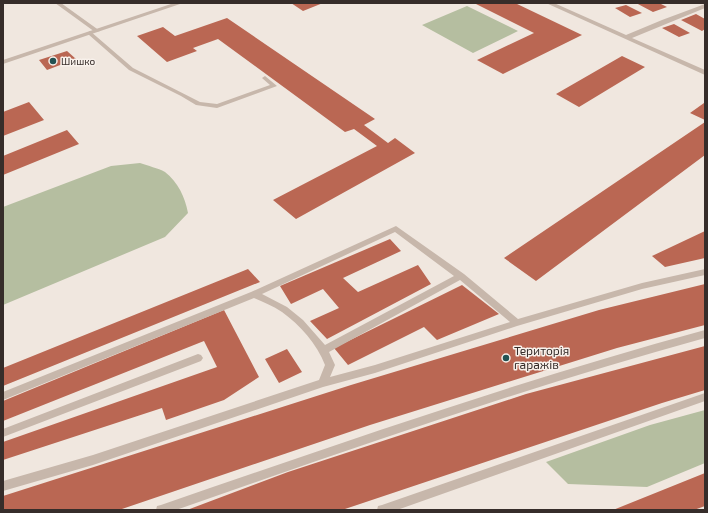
<svg xmlns="http://www.w3.org/2000/svg" width="708" height="513" font-family="'Exo 2',sans-serif">
	<style>
		.green { fill: #b5bea0 }
		.building { fill: #ba6753 }
		.lines { fill: none; stroke-linecap: round; stroke-linejoin: round }
		.lane { fill: #c7b7ab; fill-rule: evenodd }
		.street { fill: #c7b7ab; fill-rule: evenodd }
		.poi-dot { fill: #235253; stroke: #f8f1eb; stroke-width: 1.5 }
		.labels { text-anchor: middle; stroke-width: 3; stroke-linejoin: round; paint-order: stroke }
		.far-poi-label { font-size: 10px; fill: #362d2a; stroke: #f8f1eb; text-anchor: start }
		.poi-label { font-size: 12px; fill: #362d2a; stroke: #f8f1eb; text-anchor: start }
	</style>
	<rect width="100%" height="100%" fill="#f0e7df"/>
	<path class="green" d="M 467,6 L 518,31 L 473,53 L 422,25 Z
		M 140,163 C 148,166 158,168 165,172 C 178,182 185,197 188,213 L 165,237 L 3,305 L 3,207 L 111,166 Z
		M 705,410 L 705,463 L 647,487 L 568,484 L 546,462 L 650,425 Z"/>
	<path class="building" d="M 291,3 L 323,3 L 303,11 Z
		M 474,3 L 515,3 L 582,35 L 503,74 L 477,60 L 534,33 Z
		M 636,3 L 659,3 L 667,7 L 653,12 Z
		M 626,5 L 642,13 L 630,17 L 615,8 Z
		M 696,14 L 705,19 L 705,29 L 702,31 L 681,20 Z
		M 227,18 L 375,119 L 364,125 L 388,143 L 395,138 L 415,153 L 296,219 L 273,200 L 377,146 L 354,129 L 345,132 L 218,39 L 193,48 L 197,51 L 167,62 L 137,36 L 163,27 L 175,36 Z
		M 674,24 L 690,33 L 679,37 L 662,28 Z
		M 67,51 L 76,59 L 47,70 L 39,60 Z
		M 622,56 L 645,67 L 579,107 L 556,94 Z
		M 29,102 L 44,120 L 3,136 L 3,112 Z
		M 704,103 L 705,120 L 690,113 Z
		M 705,122 L 705,155 L 536,281 L 504,258 Z
		M 67,130 L 79,144 L 3,175 L 3,156 Z
		M 705,231 L 705,258 L 665,267 L 652,256 Z
		M 390,239 L 401,251 L 343,278 L 358,292 L 418,265 L 431,284 L 327,339 L 310,321 L 339,308 L 323,289 L 291,304 L 280,286 Z
		M 248,269 L 260,282 L 3,386 L 3,368 Z
		M 705,284 L 705,325 L 617,348 L 370,425 L 119,510 L 3,510 L 3,496 L 351,385 L 599,310 Z
		M 462,285 L 499,314 L 437,340 L 424,327 L 348,365 L 334,348 Z
		M 224,310 L 259,377 L 224,400 L 166,420 L 162,408 L 3,460 L 3,442 L 217,367 L 204,341 L 3,421 L 3,401 Z
		M 705,346 L 705,390 L 662,403 L 342,510 L 187,510 L 288,472 L 526,394 Z
		M 287,349 L 302,372 L 279,383 L 265,359 Z
		M 705,473 L 705,506 L 694,510 L 613,510 Z"/>
	<g class="lines">
		<path class="lane" d="M 55,3 L 61,3 L 100,31 L 95,32 Z
			M 90,31 L 133,68 L 200,102 L 217,104 L 270,85 L 262,78 L 265,76 L 277,86 L 217,108 L 196,105 L 181,96 L 129,70 L 88,34 L 87,33 Z
			M 396,226 L 464,274 L 518,319 L 642,283 L 705,269 L 705,275 L 642,289 L 517,326 L 375,373 L 323,387 L 93,465 L 3,491 L 3,481 L 93,455 L 319,380 L 325,365 C 317,344 300,325 282,312 C 273,306 263,302 254,298 L 3,400 L 3,392 L 251,292 ZM 395,232 L 454,276 L 325,345 L 303,320 L 287,307 L 262,294 ZM 460,280 L 510,322 L 375,365 L 330,377 L 335,365 L 329,352 Z
			M 705,330 L 705,338 C 526,387 351,449 176,510 L 156,510 L 157,506 L 161,505 C 341,443 521,380 705,330 Z
			M 198,354 L 201,355 L 203,358 L 201,361 L 3,437 L 3,429 Z
			M 705,393 L 705,401 L 397,510 L 377,510 L 378,506 L 382,505 Z"/>
		<path class="street" d="M 174,3 L 183,3 L 3,64 L 3,60 Z
			M 546,3 L 554,3 L 626,35 L 662,20 L 705,4 L 705,8 L 632,38 L 705,70 L 705,75 Z"/>
	</g>
	<g class="poi-dot">
		<circle cx="53" cy="61" r="4"/>
		<circle cx="506" cy="358" r="4"/>
	</g>
	<g class="labels">
		<g class="far-poi-label">
			<text x="61" y="65">Шишко</text>
		</g>
		<g class="poi-label">
			<text x="514" y="355">Територія<tspan x="514" dy="14">гаражів</tspan></text>
		</g>
	</g>
	<rect width="708" height="513" fill="none" stroke="#362d2a" stroke-width="8"/>
</svg>
